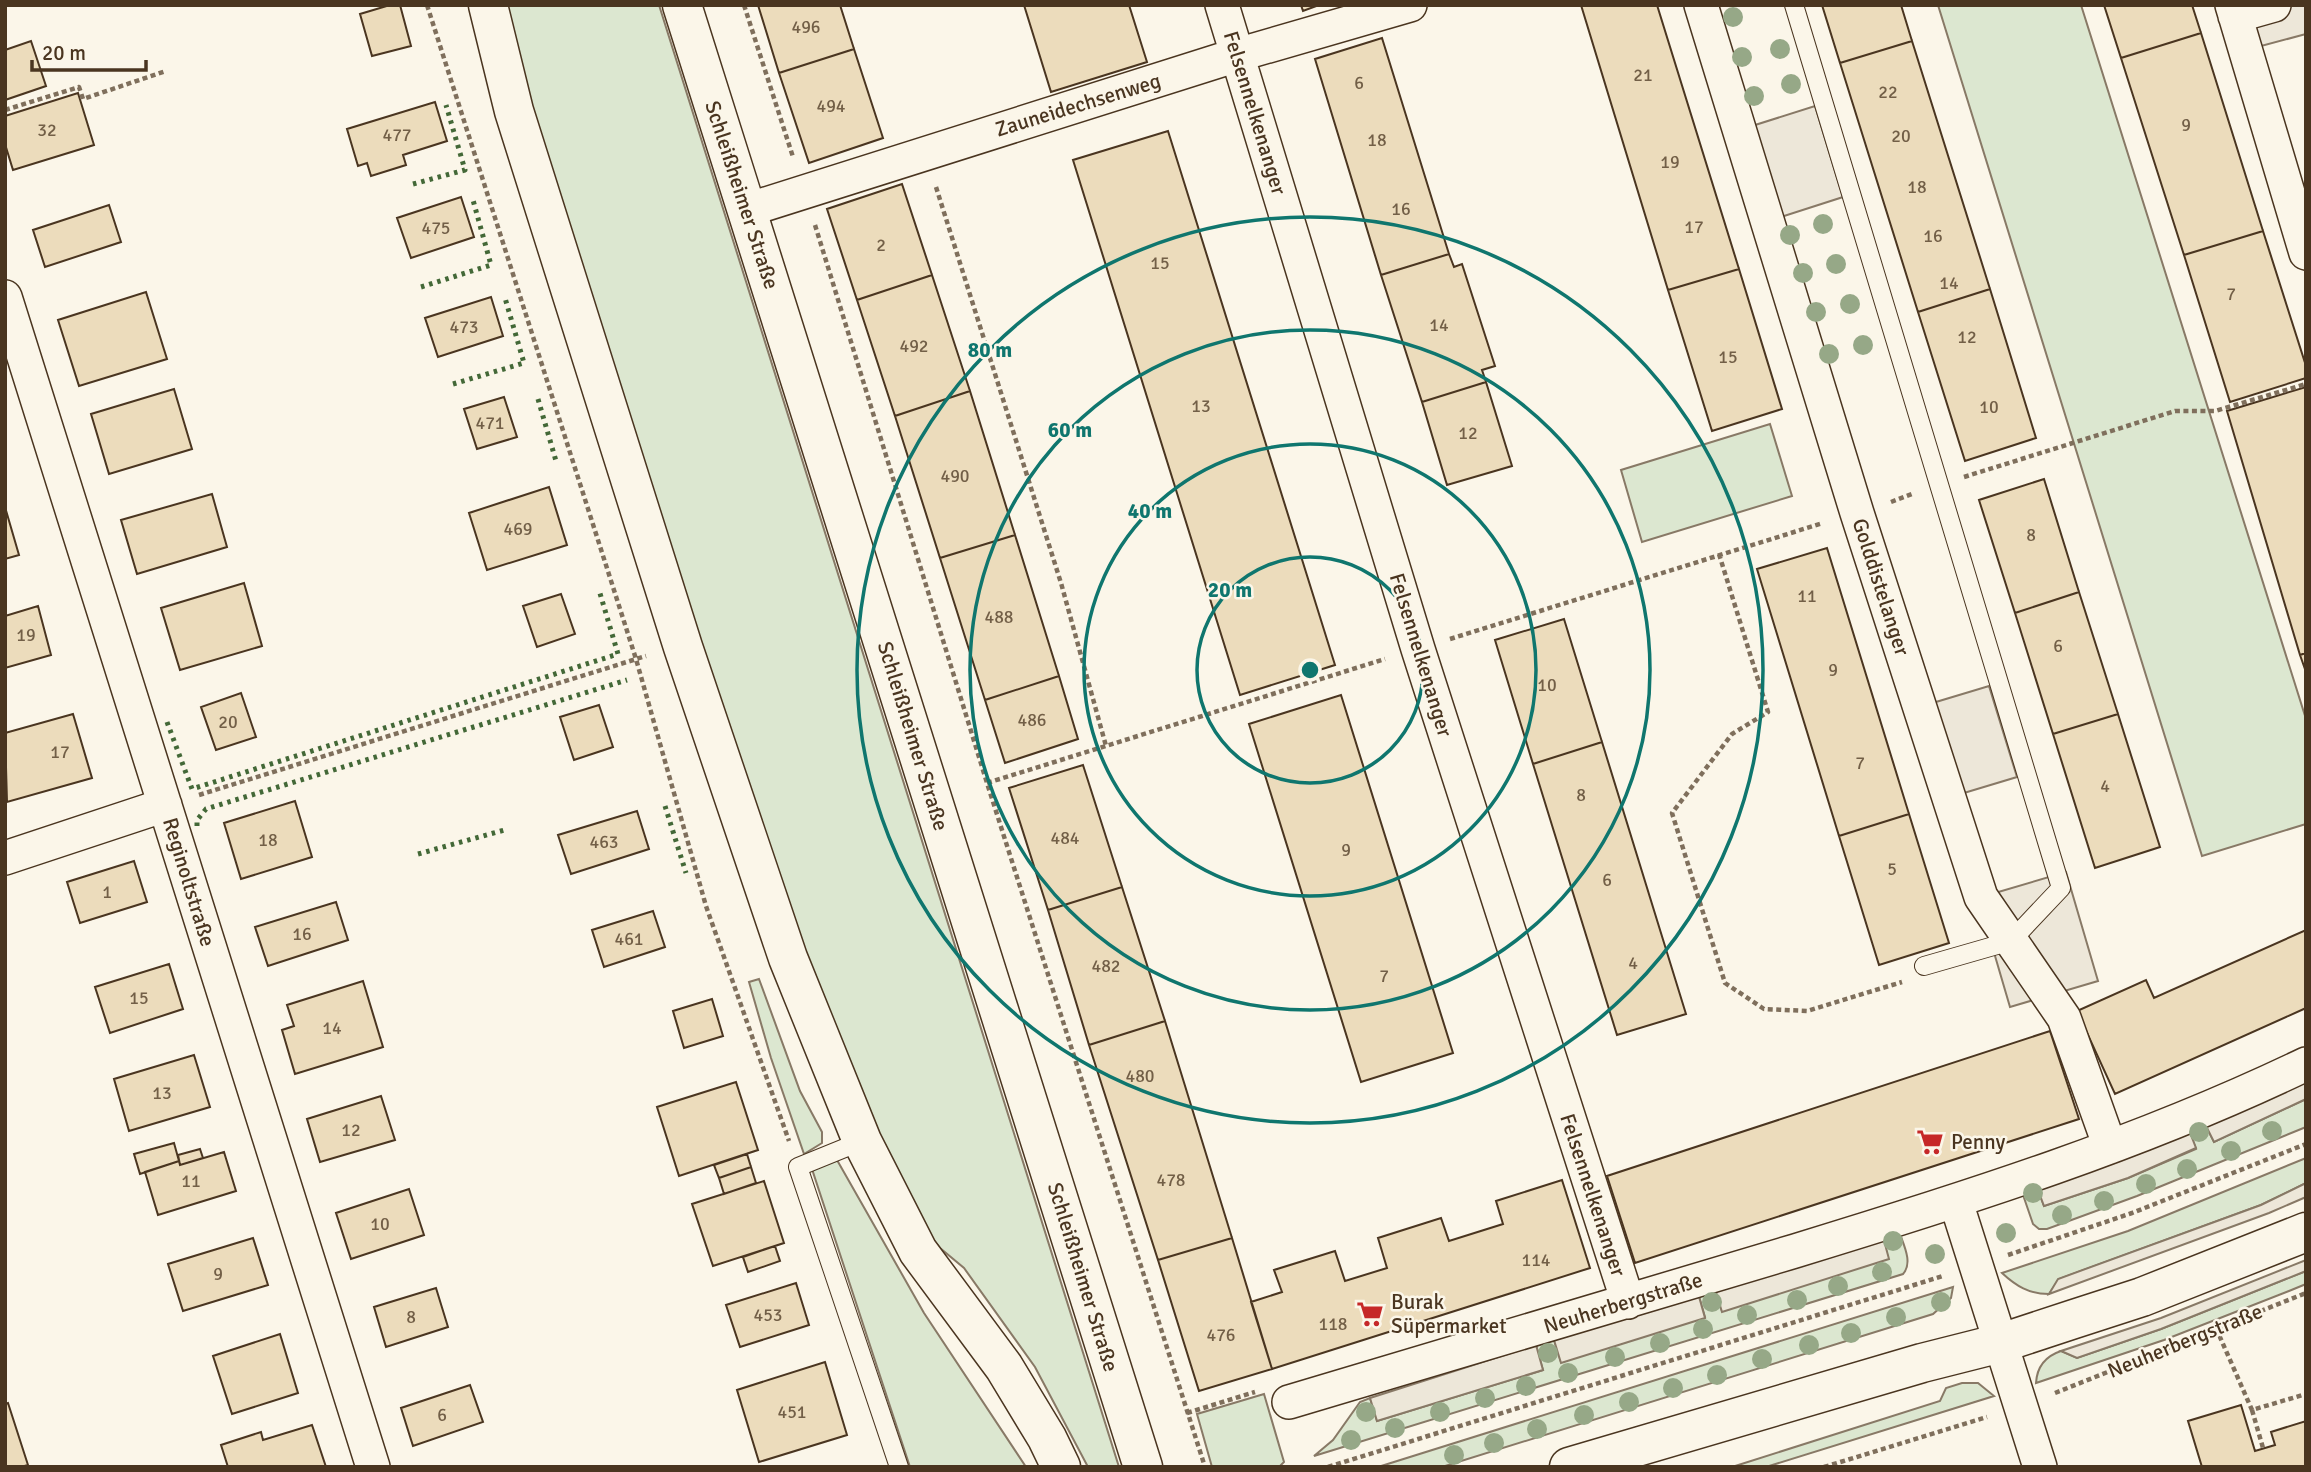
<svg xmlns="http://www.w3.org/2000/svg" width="2311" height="1472" font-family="Signika,sans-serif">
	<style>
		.green { fill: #dce7d0; stroke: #887966; stroke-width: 2 }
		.parking { fill: #ede7d9; stroke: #887966; stroke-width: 2 }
		.building { fill: #ecdcbc; stroke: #4a3520; stroke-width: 2 }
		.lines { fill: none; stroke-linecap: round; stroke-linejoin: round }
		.lane-casing { stroke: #4a3520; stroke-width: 20 }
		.street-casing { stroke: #4a3520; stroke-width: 36 }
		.secondary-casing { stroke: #4a3520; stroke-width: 41 }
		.path { stroke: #7f6f5c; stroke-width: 4.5; stroke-dasharray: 5 3.5; stroke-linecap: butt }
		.lane { stroke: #fbf6e9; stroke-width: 18 }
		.street { stroke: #fbf6e9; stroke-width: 33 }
		.secondary { stroke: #fbf6e9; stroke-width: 38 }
		.hedge { stroke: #436837; stroke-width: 5; stroke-dasharray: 3.5 5; stroke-linecap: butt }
		.tree { fill: #96a887 }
		.ring { fill: none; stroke: #0f766e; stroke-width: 3.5 }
		.labels { text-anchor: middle; stroke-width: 5; stroke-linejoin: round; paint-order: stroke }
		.number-label { font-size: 18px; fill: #725f47 }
		.street-label { font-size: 21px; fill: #4a3520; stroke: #fbf6e9 }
		.poi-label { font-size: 21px; fill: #4a3520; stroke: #fbf6e9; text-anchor: start }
		.centre { fill: #0f766e; stroke: #fbf6e9; stroke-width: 3.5 }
		.ring-label { font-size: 21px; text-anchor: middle; font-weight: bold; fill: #0f766e; stroke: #fbf6e9; stroke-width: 5; stroke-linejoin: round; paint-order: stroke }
	</style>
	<rect width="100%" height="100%" fill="#fbf6e9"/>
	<path class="green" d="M 505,5 L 659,5 L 1119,1467 L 1088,1467 L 1035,1367 L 964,1268 L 940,1248 L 925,1230 L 871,1124 L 780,906 L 526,94 Z
		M 1938,5 L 2081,5 L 2306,719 L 2306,824 L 2202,856 Z
		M 1770,424 L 1792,496 L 1642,542 L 1621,470 Z
		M 759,979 L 800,1091 L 822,1132 L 822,1143 L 804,1154 L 771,1058 L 749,982 Z
		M 2306,1099 L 2306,1127 L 2137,1196 L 2047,1229 L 2039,1229 L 2033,1224 L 2021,1189 L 2035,1182 L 2044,1206 L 2128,1178 L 2196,1149 L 2187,1125 L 2202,1118 L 2214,1142 Z
		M 2306,1158 L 2306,1183 L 2261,1205 L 2059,1279 L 2049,1294 C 2029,1294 2016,1286 2002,1273 L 2128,1231 Z
		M 837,1160 L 924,1313 L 1026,1467 L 910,1467 L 812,1169 Z
		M 1898,1228 C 1902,1242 1914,1262 1903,1274 L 1314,1456 L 1333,1440 L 1360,1402 L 1370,1398 L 1377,1421 L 1543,1370 L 1536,1345 L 1554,1340 L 1561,1362 L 1705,1317 L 1698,1293 L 1715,1289 L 1722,1311 L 1888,1258 L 1882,1233 Z
		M 2306,1271 L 2306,1284 L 2289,1291 L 2164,1340 L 2036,1383 C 2037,1366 2046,1356 2061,1351 L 2077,1358 L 2161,1329 Z
		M 1953,1287 L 1951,1298 L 1933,1314 L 1442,1467 L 1378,1467 Z
		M 1962,1383 L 1978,1383 L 1994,1396 L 1766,1467 L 1732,1467 L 1940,1401 L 1946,1388 Z
		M 1264,1394 L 1284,1462 L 1279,1467 L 1212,1467 L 1197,1414 Z"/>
	<path class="parking" d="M 2222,5 L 2306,5 L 2306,34 L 2235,53 Z
		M 1815,106 L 1843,197 L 1781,217 L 1752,126 Z
		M 1989,686 L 2017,777 L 1954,796 L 1926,705 Z
		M 2066,872 L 2098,981 L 2010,1007 L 1978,898 Z
		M 2306,1070 L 2306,1099 L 2214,1142 L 2202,1118 Z
		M 2187,1125 L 2196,1148 L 2128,1178 L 2044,1206 L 2035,1182 Z
		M 2306,1183 L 2306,1197 L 2269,1213 L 2049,1294 L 2058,1279 L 2261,1205 Z
		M 1882,1233 L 1889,1259 L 1722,1312 L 1715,1289 Z
		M 2306,1260 L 2306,1271 L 2161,1329 L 2077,1358 L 2061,1351 L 2161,1318 Z
		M 1698,1293 L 1705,1318 L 1561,1363 L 1554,1340 Z
		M 1536,1345 L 1543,1370 L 1377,1421 L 1370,1398 Z"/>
	<path class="building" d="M 390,5 L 400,5 L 411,46 L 372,56 L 360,14 Z
		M 758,5 L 840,5 L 854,49 L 779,73 Z
		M 1024,5 L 1129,5 L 1147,62 L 1051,92 Z
		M 1301,5 L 1319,5 L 1303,11 Z
		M 1581,5 L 1657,5 L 1739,269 L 1668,290 Z
		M 1822,5 L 1901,5 L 1912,41 L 1840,63 Z
		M 2104,5 L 2192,5 L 2201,33 L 2121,58 Z
		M 2201,33 L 2263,231 L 2184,255 L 2121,58 Z
		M 1382,38 L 1449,254 L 1381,275 L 1315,59 Z
		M 31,41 L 46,86 L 5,100 L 5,50 Z
		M 1912,41 L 1990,289 L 1918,312 L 1840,63 Z
		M 854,49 L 883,138 L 809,163 L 779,73 Z
		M 78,93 L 94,145 L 13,170 L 5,144 L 5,116 Z
		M 435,102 L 447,141 L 403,155 L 406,165 L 371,176 L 367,163 L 358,166 L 347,129 Z
		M 1168,131 L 1335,665 L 1240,695 L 1073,160 Z
		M 902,184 L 932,275 L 857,300 L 827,209 Z
		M 461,197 L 474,237 L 411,258 L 397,218 Z
		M 109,205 L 121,242 L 45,267 L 33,230 Z
		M 2263,231 L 2306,366 L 2306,378 L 2230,402 L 2184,255 Z
		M 2263,231 L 2306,366 L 2306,378 L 2230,402 L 2184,255 Z
		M 1449,254 L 1454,267 L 1462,264 L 1495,366 L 1482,370 L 1486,382 L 1422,402 L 1381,275 Z
		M 1739,269 L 1782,409 L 1712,431 L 1668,290 Z
		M 932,275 L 970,391 L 895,416 L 857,300 Z
		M 1990,289 L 2036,438 L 1965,461 L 1918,312 Z
		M 146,292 L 167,359 L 79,386 L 58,320 Z
		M 491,297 L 503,336 L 438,357 L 425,318 Z
		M 1486,382 L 1512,466 L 1447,485 L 1422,402 Z
		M 2306,387 L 2306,653 L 2300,655 L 2227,411 Z
		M 174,389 L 192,449 L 109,474 L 91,414 Z
		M 970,391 L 1015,535 L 940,558 L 895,416 Z
		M 504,397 L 517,437 L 477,449 L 464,409 Z
		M 2044,479 L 2079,592 L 2015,613 L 1979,500 Z
		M 549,487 L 567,545 L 487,570 L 469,513 Z
		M 212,494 L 227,547 L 137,574 L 121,520 Z
		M 5,507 L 19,555 L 5,559 Z
		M 1015,535 L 1059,676 L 985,700 L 940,558 Z
		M 1827,548 L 1909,814 L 1839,836 L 1757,569 Z
		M 244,583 L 262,646 L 180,670 L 161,608 Z
		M 2079,592 L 2118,714 L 2053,734 L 2015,613 Z
		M 561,594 L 575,634 L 537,647 L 523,606 Z
		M 38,606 L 51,655 L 5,668 L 5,616 Z
		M 1564,619 L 1602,742 L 1533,764 L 1495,640 Z
		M 2306,653 L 2306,672 L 2300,655 Z
		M 1059,676 L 1078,739 L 1005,763 L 985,700 Z
		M 241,693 L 256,737 L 216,750 L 201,707 Z
		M 1341,695 L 1453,1053 L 1361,1082 L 1249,724 Z
		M 599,705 L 613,747 L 574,760 L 560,717 Z
		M 73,714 L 92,778 L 7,802 L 5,733 Z
		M 2118,714 L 2160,847 L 2095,868 L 2053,734 Z
		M 1602,742 L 1686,1014 L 1617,1035 L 1533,764 Z
		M 1083,765 L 1122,887 L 1048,910 L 1009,788 Z
		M 295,801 L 312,857 L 241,879 L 224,823 Z
		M 637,811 L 649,849 L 571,874 L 558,835 Z
		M 1909,814 L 1949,943 L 1879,965 L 1839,836 Z
		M 134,861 L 147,902 L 80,923 L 67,882 Z
		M 1122,887 L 1165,1021 L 1089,1045 L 1048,910 Z
		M 336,902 L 348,940 L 268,966 L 255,927 Z
		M 653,911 L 665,947 L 604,967 L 592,930 Z
		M 2306,930 L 2306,1008 L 2115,1094 L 2077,1011 L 2146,980 L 2154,998 Z
		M 169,964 L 183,1009 L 110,1033 L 95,987 Z
		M 363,981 L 383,1047 L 295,1074 L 282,1030 L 294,1026 L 287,1005 Z
		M 712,999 L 723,1036 L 684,1048 L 673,1011 Z
		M 1165,1021 L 1232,1238 L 1158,1260 L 1089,1045 Z
		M 2050,1031 L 2079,1119 L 1635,1263 L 1607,1176 Z
		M 194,1055 L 210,1107 L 129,1131 L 114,1079 Z
		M 736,1082 L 758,1150 L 679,1176 L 657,1107 Z
		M 381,1096 L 395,1140 L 320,1162 L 307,1119 Z
		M 174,1143 L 179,1161 L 140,1174 L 134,1154 Z
		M 200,1149 L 203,1158 L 180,1165 L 178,1155 Z
		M 224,1152 L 236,1191 L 158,1215 L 145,1172 L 179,1161 L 180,1165 Z
		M 747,1154 L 751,1167 L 719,1178 L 714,1165 Z
		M 751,1167 L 756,1183 L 724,1194 L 719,1178 Z
		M 1562,1180 L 1590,1268 L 1272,1369 L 1251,1302 L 1282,1292 L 1274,1270 L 1335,1251 L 1345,1281 L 1387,1268 L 1378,1238 L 1441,1218 L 1449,1241 L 1503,1224 L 1496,1201 Z
		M 764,1181 L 784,1243 L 713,1266 L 692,1204 Z
		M 409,1189 L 424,1235 L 351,1259 L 336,1213 Z
		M 253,1238 L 268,1285 L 183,1311 L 168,1264 Z
		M 1232,1238 L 1272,1369 L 1199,1391 L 1158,1260 Z
		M 775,1246 L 780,1261 L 748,1272 L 743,1257 Z
		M 796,1283 L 809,1325 L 740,1347 L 726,1305 Z
		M 436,1288 L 448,1327 L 386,1347 L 374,1307 Z
		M 280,1334 L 298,1393 L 232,1414 L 213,1356 Z
		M 825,1362 L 847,1435 L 759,1462 L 737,1390 Z
		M 470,1385 L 483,1422 L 413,1446 L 401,1408 Z
		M 8,1403 L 28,1465 L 21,1467 L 5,1467 L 5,1404 Z
		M 2241,1405 L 2255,1451 L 2275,1445 L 2271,1432 L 2306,1421 L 2306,1467 L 2202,1467 L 2188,1421 Z
		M 312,1425 L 326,1467 L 228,1467 L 221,1445 L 261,1432 L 263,1440 Z"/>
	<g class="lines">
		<defs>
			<path id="lane" d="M 1794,5 L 2061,888 L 2011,941 L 1924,966
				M 862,1141 L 798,1167 L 899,1467"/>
			<path id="street" d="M 1222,5 L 1418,649 L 1628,1302
				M 1701,5 L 1857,513 L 1981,897 L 2064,1018 L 2110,1147
				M 2232,5 L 2306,253
				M 2235,16 L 2274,5
				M 747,210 L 1237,55 L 1410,5
				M 5,297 L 373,1467
				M 5,858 L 165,805
				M 1956,1202 L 2040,1467
				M 1289,1402 C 1458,1352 1627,1302 1795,1251 C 1969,1198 2142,1143 2306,1064"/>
			<path id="secondary" d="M 488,5 L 514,111 L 683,647 L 788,958 L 862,1141 L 918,1251 L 1004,1367 L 1047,1438 L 1061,1467
				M 682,5 L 1143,1467
				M 1569,1467 L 1922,1363 L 2001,1343 L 2074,1319 L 2142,1297 L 2306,1232"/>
		</defs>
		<use href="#lane" class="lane-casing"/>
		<use href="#street" class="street-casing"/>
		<use href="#secondary" class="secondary-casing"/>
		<path class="path" d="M 427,5 L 636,659 L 706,906 L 789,1141
			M 744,5 L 793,157
			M 5,110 L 79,87 L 83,99 L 166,71
			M 936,187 L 1061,583 L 1106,746
			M 815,225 L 987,783 L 1205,1467
			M 1964,477 L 2175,411 L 2215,411 L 2306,384
			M 1891,502 L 1912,494
			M 1719,554 L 1768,712 L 1732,734 L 1672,813 L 1725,983 L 1764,1009 L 1807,1011 L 1902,982
			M 1450,639 L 1823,523
			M 987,783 L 1385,659
			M 199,795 L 646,656
			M 2008,1255 L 2132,1213 L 2306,1144
			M 2216,1328 L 2252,1410 L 2306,1394
			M 2055,1393 L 2306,1293
			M 2252,1410 L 2263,1448
			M 1187,1413 L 1255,1392
			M 1328,1467 L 1943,1276
			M 1824,1467 L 1987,1417"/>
		<use href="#lane" class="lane"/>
		<use href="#street" class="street"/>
		<use href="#secondary" class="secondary"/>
		<path class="hedge" d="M 413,184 L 465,170 L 446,105
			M 421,287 L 491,265 L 473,200
			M 453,384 L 524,363 L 505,298
			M 538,399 L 556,461
			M 167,722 L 192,789 L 618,654 L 599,590
			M 665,806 L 686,873
			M 197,826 L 197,820 L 206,809 L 627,680
			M 418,854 L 508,829"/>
	</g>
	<g class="tree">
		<circle cx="1733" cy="17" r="10"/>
		<circle cx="1780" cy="49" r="10"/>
		<circle cx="1742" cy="57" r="10"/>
		<circle cx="1791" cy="84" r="10"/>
		<circle cx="1754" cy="96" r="10"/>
		<circle cx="1823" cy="224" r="10"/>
		<circle cx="1790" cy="235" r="10"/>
		<circle cx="1836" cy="264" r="10"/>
		<circle cx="1803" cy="273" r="10"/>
		<circle cx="1850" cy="304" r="10"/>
		<circle cx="1816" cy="312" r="10"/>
		<circle cx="1863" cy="345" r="10"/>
		<circle cx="1829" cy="354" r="10"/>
		<circle cx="2272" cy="1131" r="10"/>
		<circle cx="2199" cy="1132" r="10"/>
		<circle cx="2231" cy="1151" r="10"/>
		<circle cx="2187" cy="1169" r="10"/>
		<circle cx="2146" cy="1184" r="10"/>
		<circle cx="2033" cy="1193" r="10"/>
		<circle cx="2104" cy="1201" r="10"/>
		<circle cx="2062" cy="1215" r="10"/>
		<circle cx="2006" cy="1233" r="10"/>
		<circle cx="1893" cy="1241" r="10"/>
		<circle cx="1935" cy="1254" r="10"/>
		<circle cx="1882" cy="1272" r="10"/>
		<circle cx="1838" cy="1286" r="10"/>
		<circle cx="1797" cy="1300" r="10"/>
		<circle cx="1712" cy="1302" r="10"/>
		<circle cx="1941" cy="1302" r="10"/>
		<circle cx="1747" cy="1315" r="10"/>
		<circle cx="1896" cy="1317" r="10"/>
		<circle cx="1703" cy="1329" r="10"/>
		<circle cx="1851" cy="1333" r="10"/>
		<circle cx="1660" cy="1343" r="10"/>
		<circle cx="1809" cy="1345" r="10"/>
		<circle cx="1548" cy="1353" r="10"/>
		<circle cx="1615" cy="1357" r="10"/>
		<circle cx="1762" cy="1359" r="10"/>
		<circle cx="1568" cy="1373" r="10"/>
		<circle cx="1717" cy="1375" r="10"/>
		<circle cx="1526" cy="1386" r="10"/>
		<circle cx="1673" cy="1388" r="10"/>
		<circle cx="1485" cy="1398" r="10"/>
		<circle cx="1629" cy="1402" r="10"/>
		<circle cx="1366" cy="1412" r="10"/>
		<circle cx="1440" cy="1412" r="10"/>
		<circle cx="1584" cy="1415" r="10"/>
		<circle cx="1395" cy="1428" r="10"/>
		<circle cx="1537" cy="1429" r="10"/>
		<circle cx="1351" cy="1440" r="10"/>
		<circle cx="1494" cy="1443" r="10"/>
		<circle cx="1454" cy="1455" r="10"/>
	</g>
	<g class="ring">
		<circle cx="1310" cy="670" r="113"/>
		<circle cx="1310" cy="670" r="226"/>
		<circle cx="1310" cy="670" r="340"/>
		<circle cx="1310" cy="670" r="453"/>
	</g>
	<defs>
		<symbol id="supermarket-bare" viewBox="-9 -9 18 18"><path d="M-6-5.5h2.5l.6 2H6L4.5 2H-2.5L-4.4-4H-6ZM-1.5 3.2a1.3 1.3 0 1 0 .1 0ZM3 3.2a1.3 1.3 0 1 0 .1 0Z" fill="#c62828" stroke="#fbf6e9" stroke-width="2.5" paint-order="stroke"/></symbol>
	</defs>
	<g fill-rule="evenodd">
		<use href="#supermarket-bare" x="1911" y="1123" width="38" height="38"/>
		<use href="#supermarket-bare" x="1351" y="1295" width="38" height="38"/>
	</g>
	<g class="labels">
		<g class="number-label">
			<text x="806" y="33">496</text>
			<text x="1643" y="81">21</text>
			<text x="1359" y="89">6</text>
			<text x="1888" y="98">22</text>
			<text x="831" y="112">494</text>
			<text x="2186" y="131">9</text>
			<text x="47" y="136">32</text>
			<text x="397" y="141">477</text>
			<text x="1901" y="142">20</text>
			<text x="1377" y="146">18</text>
			<text x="1670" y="168">19</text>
			<text x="1917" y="193">18</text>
			<text x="1401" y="215">16</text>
			<text x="1694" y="233">17</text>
			<text x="436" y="234">475</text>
			<text x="1933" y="242">16</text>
			<text x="881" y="251">2</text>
			<text x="1160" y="269">15</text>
			<text x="1949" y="289">14</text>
			<text x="2231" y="300">7</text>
			<text x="1439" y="331">14</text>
			<text x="464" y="333">473</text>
			<text x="1967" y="343">12</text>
			<text x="914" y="352">492</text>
			<text x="1728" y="363">15</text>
			<text x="1201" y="412">13</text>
			<text x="1989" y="413">10</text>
			<text x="490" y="429">471</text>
			<text x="1468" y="439">12</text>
			<text x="955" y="482">490</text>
			<text x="518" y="535">469</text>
			<text x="2031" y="541">8</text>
			<text x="1807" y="602">11</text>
			<text x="999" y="623">488</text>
			<text x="26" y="641">19</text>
			<text x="2058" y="652">6</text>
			<text x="1833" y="676">9</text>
			<text x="1547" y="691">10</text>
			<text x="1032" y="726">486</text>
			<text x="228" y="728">20</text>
			<text x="60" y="758">17</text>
			<text x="1860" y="769">7</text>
			<text x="2105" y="792">4</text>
			<text x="1581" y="801">8</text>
			<text x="1065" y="844">484</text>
			<text x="268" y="846">18</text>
			<text x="604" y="848">463</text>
			<text x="1346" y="856">9</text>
			<text x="1892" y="875">5</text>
			<text x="1607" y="886">6</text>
			<text x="107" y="898">1</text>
			<text x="302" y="940">16</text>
			<text x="629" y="945">461</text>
			<text x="1633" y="969">4</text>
			<text x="1106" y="972">482</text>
			<text x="1384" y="982">7</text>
			<text x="139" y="1004">15</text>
			<text x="332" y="1034">14</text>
			<text x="1140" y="1082">480</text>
			<text x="162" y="1099">13</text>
			<text x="351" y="1136">12</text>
			<text x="1171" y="1186">478</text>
			<text x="191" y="1187">11</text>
			<text x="380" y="1230">10</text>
			<text x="1536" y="1266">114</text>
			<text x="218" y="1280">9</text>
			<text x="768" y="1321">453</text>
			<text x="411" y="1323">8</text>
			<text x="1333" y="1330">118</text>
			<text x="1221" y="1341">476</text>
			<text x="792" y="1418">451</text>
			<text x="442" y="1421">6</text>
		</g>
		<g class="street-label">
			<text transform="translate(1078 105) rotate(-17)" y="7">Zauneidechsenweg</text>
			<text transform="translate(1255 113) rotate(73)" y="7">Felsennelkenanger</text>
			<text transform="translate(742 195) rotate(72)" y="7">Schleißheimer Straße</text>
			<text transform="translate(1881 587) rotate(72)" y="7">Golddistelanger</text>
			<text transform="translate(1421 655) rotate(73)" y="7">Felsennelkenanger</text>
			<text transform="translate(913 736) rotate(73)" y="7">Schleißheimer Straße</text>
			<text transform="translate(189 882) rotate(73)" y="7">Reginoltstraße</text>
			<text transform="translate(1593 1195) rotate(72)" y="7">Felsennelkenanger</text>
			<text transform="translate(1083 1277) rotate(73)" y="7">Schleißheimer Straße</text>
			<text transform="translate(1623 1303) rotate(-17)" y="7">Neuherbergstraße</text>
			<text transform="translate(2185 1341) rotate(-22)" y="7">Neuherbergstraße</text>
		</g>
		<g class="poi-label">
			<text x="1951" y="1149">Penny</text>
			<text x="1391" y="1309">Burak<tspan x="1391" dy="24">Süpermarket</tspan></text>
		</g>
	</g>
	<circle cx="1310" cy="670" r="10" class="centre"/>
	<g class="ring-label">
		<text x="990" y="357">80 m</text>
		<text x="1070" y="437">60 m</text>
		<text x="1150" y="518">40 m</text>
		<text x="1230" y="597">20 m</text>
	</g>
	<rect width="2311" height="1472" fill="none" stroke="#4a3520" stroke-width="14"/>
	<path d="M32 60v10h114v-10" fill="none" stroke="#4a3520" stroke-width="3.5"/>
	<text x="42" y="60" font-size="21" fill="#4a3520" stroke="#fbf6e9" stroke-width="5" paint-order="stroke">20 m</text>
</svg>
